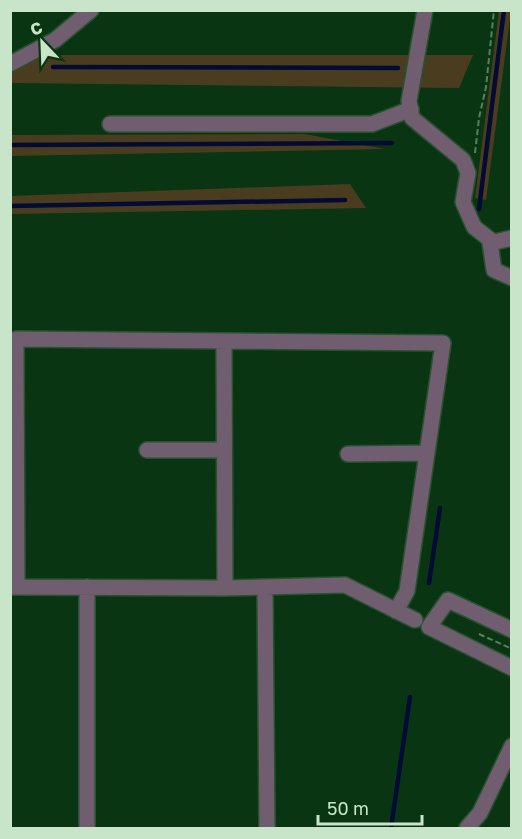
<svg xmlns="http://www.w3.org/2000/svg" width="522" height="839" font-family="'Golos Text',sans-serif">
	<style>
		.green { fill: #4a3d1f }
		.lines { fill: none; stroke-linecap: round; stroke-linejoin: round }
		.stream { stroke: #030a33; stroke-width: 4.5 }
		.minor-casing { stroke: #285130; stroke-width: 18 }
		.path { stroke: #597e5f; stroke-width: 2; stroke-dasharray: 6 3; stroke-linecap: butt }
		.minor { stroke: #705d6f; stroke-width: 15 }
	</style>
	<rect width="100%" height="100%" fill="#0a3513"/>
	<path class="green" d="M 499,11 L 511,11 L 486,200 L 475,198 Z
		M 11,55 L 473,55 L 459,88 L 11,83 Z
		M 304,134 L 385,149 L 11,156 L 11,135 Z
		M 350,184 L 366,208 L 11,214 L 11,196 Z"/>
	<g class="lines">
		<path class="stream" d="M 53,67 L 398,68
			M 10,145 L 392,143
			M 10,206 L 345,200
			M 479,209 L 504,10
			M 429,583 L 440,508
			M 391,828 L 410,697"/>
		<defs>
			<path id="minor" d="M 425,10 L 409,101 L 412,118 L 463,160 L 468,173 L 463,202 L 474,227 L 493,242
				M 10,64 L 55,40 L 91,10
				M 110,124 L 372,124 L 411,109
				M 512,238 L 490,243 L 494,270 L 512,278
				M 224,341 L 225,588
				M 147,450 L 224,450
				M 348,454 L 427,453
				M 10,587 L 225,588 L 345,585 L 415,620
				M 17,587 L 16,339 L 443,343 L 407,591 L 396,611
				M 87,587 L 87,828
				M 265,587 L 267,828
				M 512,630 L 448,600 L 429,627 L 512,668
				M 467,828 L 480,813 L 512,746"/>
		</defs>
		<use href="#minor" class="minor-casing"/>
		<path class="path" d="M 475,153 L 479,118 L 486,87 L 494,10
			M 479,634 L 512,649"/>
		<use href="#minor" class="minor"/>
	</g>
	<rect width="522" height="839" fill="none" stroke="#c8e4c9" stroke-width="24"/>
	<g transform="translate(42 42) rotate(337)" stroke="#0a3513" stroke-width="4.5" paint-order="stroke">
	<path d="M0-4.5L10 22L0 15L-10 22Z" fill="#c8e4c9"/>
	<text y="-9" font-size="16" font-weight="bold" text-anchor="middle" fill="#c8e4c9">С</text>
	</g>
	<path d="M318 815v9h104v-9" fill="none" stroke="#c8e4c9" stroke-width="3"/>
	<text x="327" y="815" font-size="18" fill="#c8e4c9" stroke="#0a3513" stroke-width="4.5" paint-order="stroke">50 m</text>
</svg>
